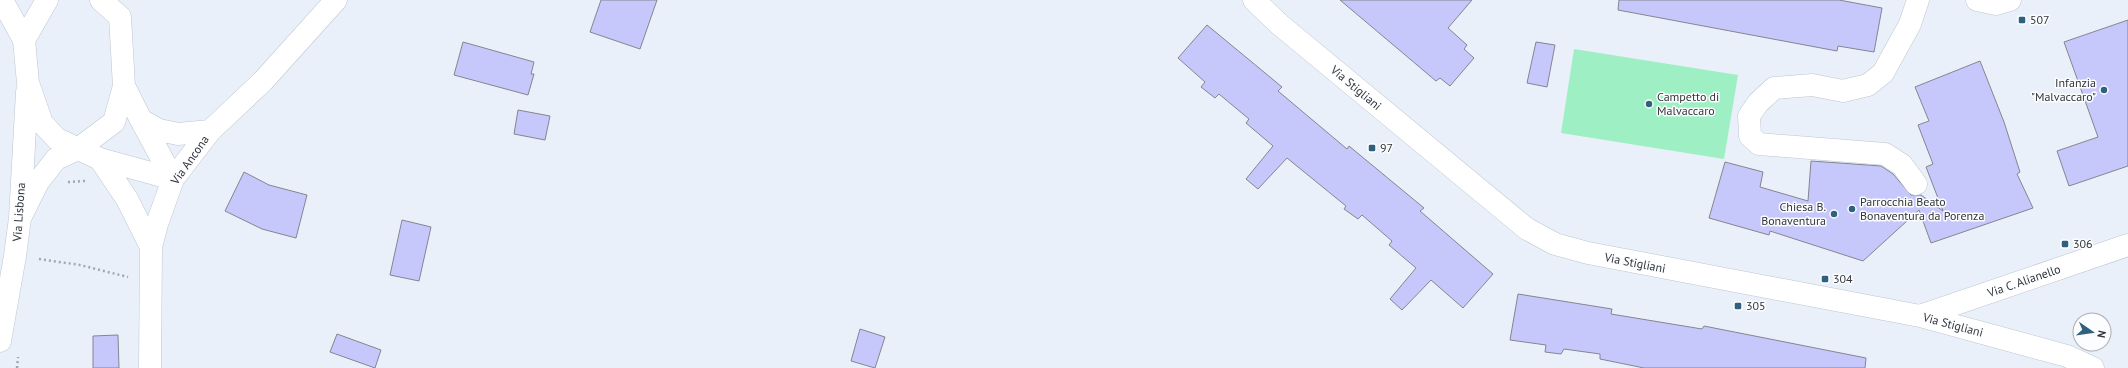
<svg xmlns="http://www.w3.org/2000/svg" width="2128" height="368" font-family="'PT Sans',sans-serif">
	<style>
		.green { fill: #9fefc5 }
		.building { fill: #c6c8fc; stroke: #85858f }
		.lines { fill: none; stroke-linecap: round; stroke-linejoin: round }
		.minor-casing { stroke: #bec6cf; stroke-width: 23 }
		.path { stroke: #a1a7ae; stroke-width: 2.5; stroke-dasharray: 2 3; stroke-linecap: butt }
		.minor { stroke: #fff; stroke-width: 22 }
		.poi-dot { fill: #2f617e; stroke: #fcfdff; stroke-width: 1.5 }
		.labels { text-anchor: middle; stroke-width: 3; stroke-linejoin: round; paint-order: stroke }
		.poi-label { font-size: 12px; fill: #323539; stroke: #fcfdff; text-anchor: start }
		.street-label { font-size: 12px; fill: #323539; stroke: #fcfdff }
	</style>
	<rect width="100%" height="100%" fill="#e9f0fa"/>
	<path class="green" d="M 1574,49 L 1738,75 L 1724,159 L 1561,133 Z"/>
	<path class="building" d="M 601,0 L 657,0 L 640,49 L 590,32 Z
		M 1340,0 L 1472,0 L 1448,28 L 1467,45 L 1464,49 L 1474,58 L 1450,86 L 1440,78 L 1436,81 Z
		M 1619,0 L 1839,0 L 1882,8 L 1874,52 L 1838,46 L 1837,51 L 1618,10 Z
		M 2128,20 L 2128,166 L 2069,186 L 2057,151 L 2098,137 L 2064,42 Z
		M 1207,25 L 1282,87 L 1278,91 L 1347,149 L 1349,146 L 1424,208 L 1420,211 L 1493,274 L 1463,308 L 1431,280 L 1402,310 L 1390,299 L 1416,268 L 1389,245 L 1392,241 L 1362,215 L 1358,219 L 1344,209 L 1346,206 L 1287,158 L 1258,189 L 1246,179 L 1273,146 L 1246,123 L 1249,119 L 1219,94 L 1215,98 L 1201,87 L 1205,82 L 1178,58 Z
		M 463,42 L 534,62 L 531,74 L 534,74 L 528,95 L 454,75 Z
		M 1536,42 L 1555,45 L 1547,87 L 1527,83 Z
		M 1980,61 L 2004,122 L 2020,172 L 2017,174 L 2033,208 L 1931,243 L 1919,210 L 1863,261 L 1770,231 L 1769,235 L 1709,218 L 1725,162 L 1763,172 L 1760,187 L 1808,201 L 1811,161 L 1881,166 L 1893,174 L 1911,195 L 1921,195 L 1943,211 L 1926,167 L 1933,164 L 1918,125 L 1929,121 L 1915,87 Z
		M 518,110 L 550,116 L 545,140 L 514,134 Z
		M 244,172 L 269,185 L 307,195 L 296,238 L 262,229 L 225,211 Z
		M 402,220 L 431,227 L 419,281 L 390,275 Z
		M 1518,294 L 1612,309 L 1611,314 L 1702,329 L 1704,326 L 1866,358 L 1865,368 L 1644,368 L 1600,359 L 1600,354 L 1564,349 L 1561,354 L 1545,352 L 1546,345 L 1510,340 Z
		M 860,329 L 885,337 L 875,368 L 851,361 Z
		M 337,334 L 381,350 L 375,368 L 330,352 Z
		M 118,335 L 119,368 L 93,368 L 93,336 Z"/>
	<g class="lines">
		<defs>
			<path id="minor" d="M 2,0 L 24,40 L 28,83 L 42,123 L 57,139 L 100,159 L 173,179
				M 1254,0 L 1279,24 L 1527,229 L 1555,244 L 1588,253 L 1920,316 L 2067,356 L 2093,368
				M 1977,0 L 1996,4 L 2010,0
				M 24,40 L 47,0
				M 124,86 L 141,120 L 159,130 L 178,134 L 210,131
				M 141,120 L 173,179
				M 100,159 L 127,199 L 151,247
				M 1916,184 L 1902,165 L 1885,154 L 1759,144 L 1750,136 L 1749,116 L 1758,103 L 1774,88 L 1812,85 L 1843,91 L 1868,85 L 1883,73 L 1910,24 L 1918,0
				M 20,218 L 38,182 L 56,159 L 78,149 L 114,122 L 124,86 L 120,17 L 101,0
				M 1920,316 L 2128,245
				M 0,341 L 15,256 L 20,218 L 27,92
				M 150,368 L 151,247 L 157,224 L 173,179 L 210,131 L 263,81 L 336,0"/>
		</defs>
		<use href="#minor" class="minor-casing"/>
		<path class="path" d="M 68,182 L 85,181
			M 39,259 L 80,265 L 128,277
			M 17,368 L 18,357"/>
		<use href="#minor" class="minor"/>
	</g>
	<g class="poi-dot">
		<rect x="2018" y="16" width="8" height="8" rx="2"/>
		<circle cx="2104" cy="90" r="4"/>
		<circle cx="1649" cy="104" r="4"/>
		<rect x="1368" y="144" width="8" height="8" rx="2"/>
		<circle cx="1852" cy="209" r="4"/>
		<circle cx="1834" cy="214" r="4"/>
		<rect x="2061" y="240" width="8" height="8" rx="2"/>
		<rect x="1821" y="275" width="8" height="8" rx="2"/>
		<rect x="1734" y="302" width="8" height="8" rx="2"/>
	</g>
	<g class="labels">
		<g class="poi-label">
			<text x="2030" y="24">507</text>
			<text x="2096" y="87" text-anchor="end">Infanzia<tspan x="2096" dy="14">"Malvaccaro"</tspan></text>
			<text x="1657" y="101">Campetto di<tspan x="1657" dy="14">Malvaccaro</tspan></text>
			<text x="1380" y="152">97</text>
			<text x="1860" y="206">Parrocchia Beato<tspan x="1860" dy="14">Bonaventura da Porenza</tspan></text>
			<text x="1826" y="211" text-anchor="end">Chiesa B.<tspan x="1826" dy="14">Bonaventura</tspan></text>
			<text x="2073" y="248">306</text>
			<text x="1833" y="283">304</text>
			<text x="1746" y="310">305</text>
		</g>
		<g class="street-label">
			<text transform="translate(1356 88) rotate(40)" y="4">Via Stigliani</text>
			<text transform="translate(190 160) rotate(-55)" y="4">Via Ancona</text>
			<text transform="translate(19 212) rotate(-86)" y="4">Via Lisbona</text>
			<text transform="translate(1635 263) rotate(11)" y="4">Via Stigliani</text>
			<text transform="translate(2024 281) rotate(-19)" y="4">Via C. Alianello</text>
			<text transform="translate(1953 325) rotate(15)" y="4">Via Stigliani</text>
		</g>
	</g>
	<g transform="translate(2092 332) rotate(103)"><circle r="19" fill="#fcfdff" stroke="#abadb0"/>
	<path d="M0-3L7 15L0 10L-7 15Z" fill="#2f617e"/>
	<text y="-6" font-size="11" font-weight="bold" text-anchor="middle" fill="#323539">N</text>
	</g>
</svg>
